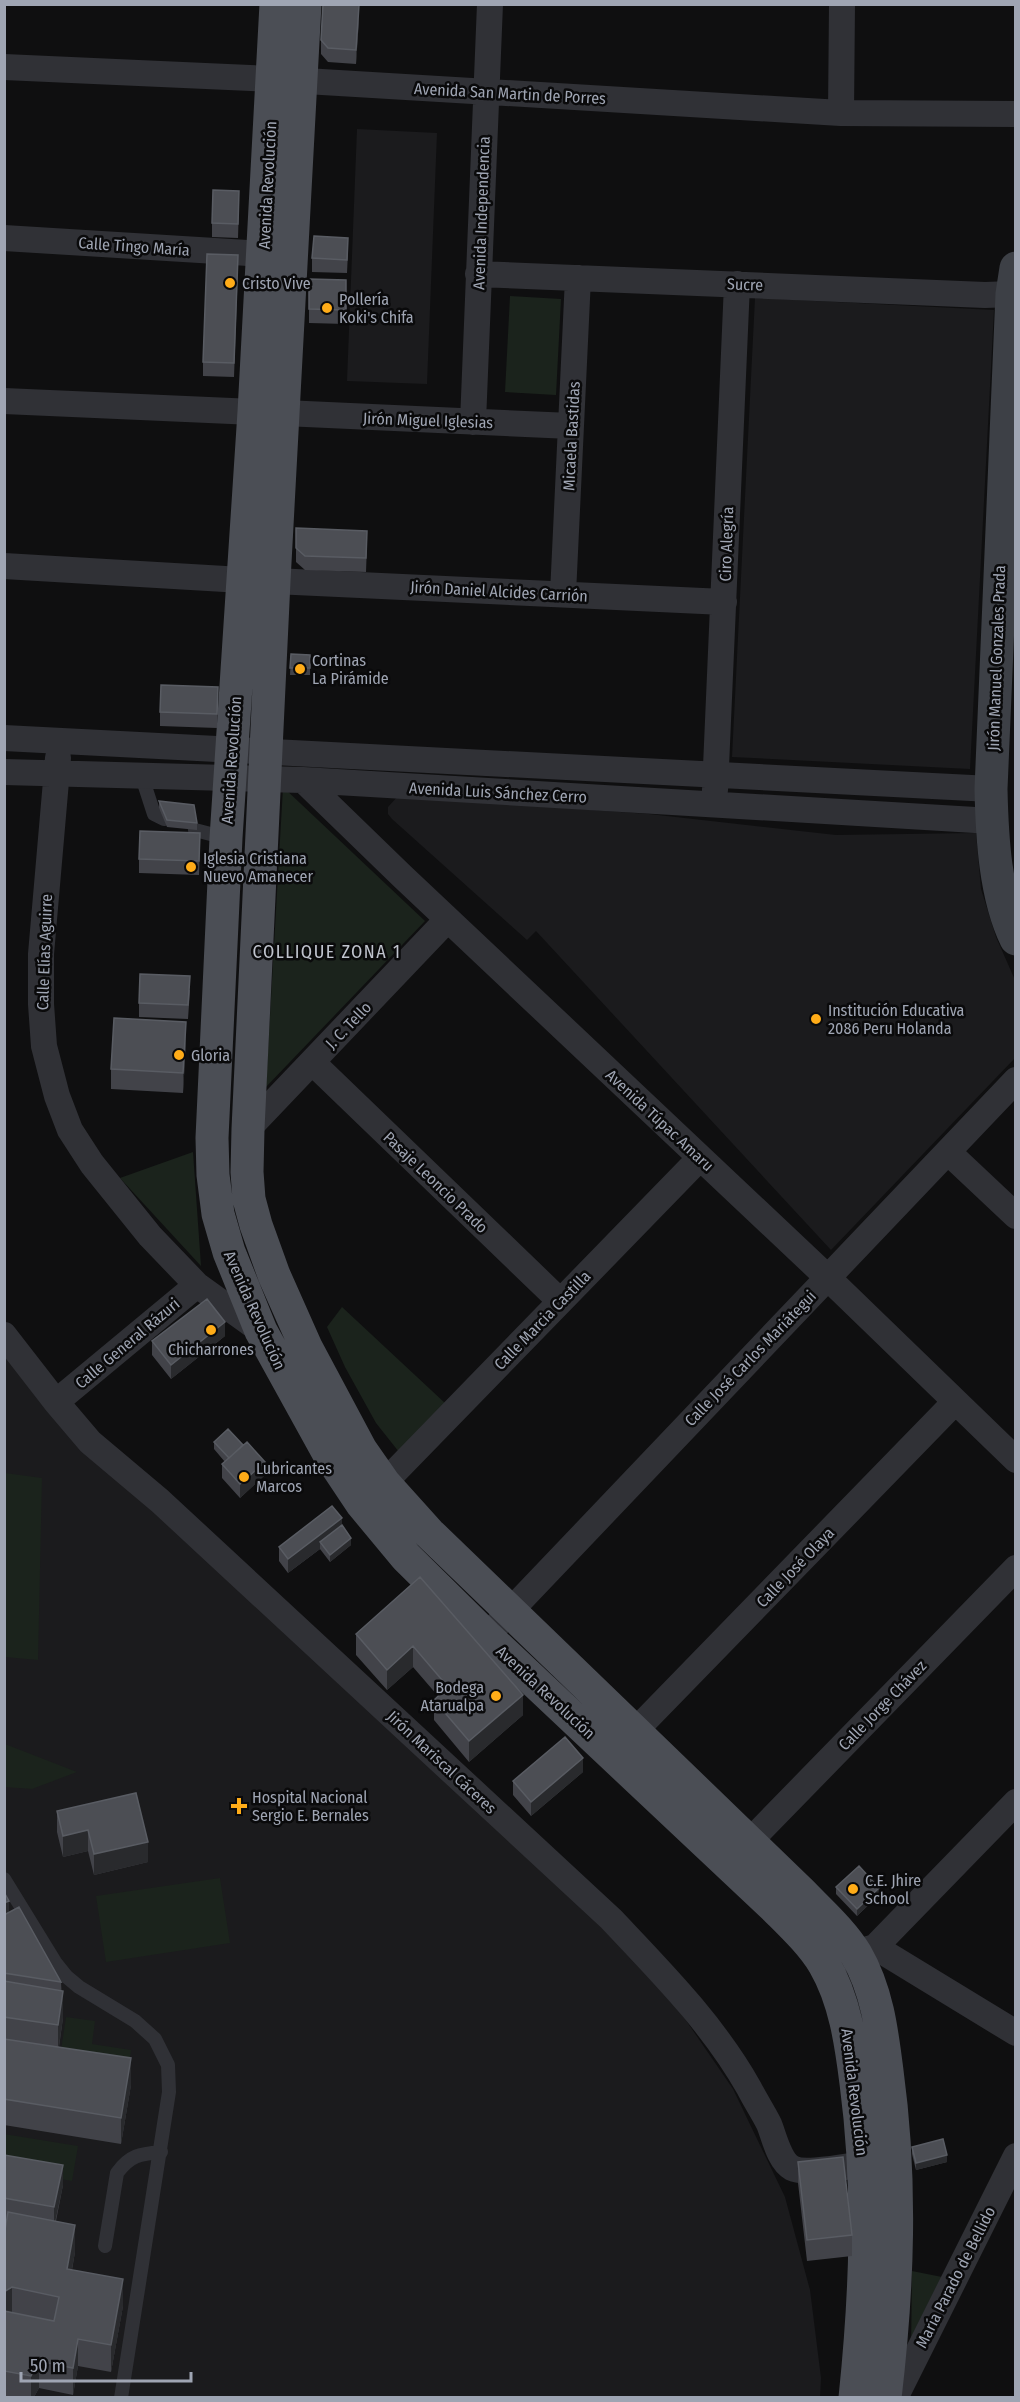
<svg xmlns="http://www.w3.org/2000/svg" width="1020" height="2402" font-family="'Fira Sans Condensed',sans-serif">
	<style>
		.built { fill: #1b1b1d }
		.green { fill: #1b231c }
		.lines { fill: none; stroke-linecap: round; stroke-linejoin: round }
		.lane { stroke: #303136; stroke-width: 14 }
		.street { stroke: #303136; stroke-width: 26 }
		.secondary { stroke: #3d4046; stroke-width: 33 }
		.primary { stroke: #4b4e55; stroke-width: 33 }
		.wall { fill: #424349 }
		.shaded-wall { fill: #292a2d }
		.building { fill: #4c4e54; stroke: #595c63; stroke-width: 1.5 }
		.poi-dot { fill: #ffac18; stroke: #0a0a0b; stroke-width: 2 }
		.labels { text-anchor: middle; stroke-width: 5; stroke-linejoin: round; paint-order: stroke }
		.street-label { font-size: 16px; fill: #9fa5b3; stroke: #0a0a0b }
		.poi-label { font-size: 16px; fill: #9fa5b3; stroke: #0a0a0b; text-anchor: start }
		.neighbourhood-label { font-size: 18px; letter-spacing: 1.5px; fill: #c0c4ce; stroke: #0a0a0b }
	</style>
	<rect width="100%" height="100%" fill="#0f0f10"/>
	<path class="built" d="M 357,129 L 437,133 L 427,384 L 347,381 Z
		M 755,298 L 994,310 L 970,769 L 732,757 Z
		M 398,796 L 649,814 L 836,835 L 976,833 L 981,889 L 996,937 L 1015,980 L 1015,1058 L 831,1250 L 536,931 L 527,940 L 392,819 L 388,814 L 388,807 Z
		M 4,1349 L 596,1920 L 672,2000 L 733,2089 L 785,2197 L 810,2290 L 821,2378 L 820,2397 L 5,2397 Z"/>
	<path class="green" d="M 510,296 L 561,299 L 556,395 L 505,392 Z
		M 283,787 L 425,921 L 266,1087 Z
		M 193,1152 L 201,1266 L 120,1178 Z
		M 342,1307 L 446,1404 L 399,1452 L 376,1423 L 345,1367 L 327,1327 Z
		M 5,1473 L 42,1478 L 38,1660 L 5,1657 Z
		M 5,1744 L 77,1772 L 32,1789 L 5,1787 Z
		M 220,1878 L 230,1943 L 106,1962 L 96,1896 Z
		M 66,2017 L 95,2021 L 92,2044 L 131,2050 L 127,2080 L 58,2070 Z
		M 4,2134 L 78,2146 L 72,2181 L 5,2170 Z
		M 912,2271 L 947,2278 L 911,2351 Z"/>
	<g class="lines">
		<path class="lane" d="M 142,777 L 154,814 L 164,819
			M 195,830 L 226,838
			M 4,1879 L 55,1962 L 67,1977 L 79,1987 L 135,2021 L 155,2039 L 168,2065 L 169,2092 L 121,2398
			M 105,2246 L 117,2173 C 130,2155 140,2154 161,2152"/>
		<path class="street" d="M 4,67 L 272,79 L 841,113 L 1016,114
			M 841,113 L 842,4
			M 4,238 L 264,254
			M 478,274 L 985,295 L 1012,294
			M 4,401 L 254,412
			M 284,413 L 571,426
			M 473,422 L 490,4
			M 4,566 L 242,580
			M 274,581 L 724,602
			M 563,594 L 578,278
			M 4,738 L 991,789
			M 58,758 L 41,954 L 41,1004 L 44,1046 L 57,1096 L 70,1130 L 92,1164 L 150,1236 L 197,1285 L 261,1331
			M 4,772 L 303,780 L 992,821
			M 303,780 L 402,876 L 827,1277 L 1016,1460
			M 715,790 L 737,284
			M 312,1062 L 560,1301
			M 248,1129 L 447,920
			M 948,1152 L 1016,1216
			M 4,1335 L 56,1402 L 90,1442 L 160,1501 L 611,1919 C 661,1972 713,2024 749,2088 C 755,2100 763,2112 769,2124 C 774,2136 779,2161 792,2168 C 805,2175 848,2166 864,2164
			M 56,1402 L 197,1285
			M 384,1483 L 700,1158
			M 497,1625 L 1016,1080
			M 635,1731 L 955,1402
			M 749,1842 L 1016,1568
			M 875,1947 L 1016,2033
			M 855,1953 L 875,1947 L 1016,1802
			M 895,2398 L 1016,2156"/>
		<path class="secondary" d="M 1016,268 L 1012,294 L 991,789 C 992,836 995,896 1016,939"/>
		<path class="primary" d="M 276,4 L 254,412 L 226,838 L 212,1138 L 213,1175 L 218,1214 L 229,1252 L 261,1331 L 330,1456 L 362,1504 L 406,1557 L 486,1636 L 776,1909 C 793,1926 812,1944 824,1964 C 845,2000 851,2043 856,2083 C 870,2188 866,2292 855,2398
			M 305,4 L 274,581 L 248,1129 L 247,1172 L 249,1199 L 256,1225 L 274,1275 L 306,1347 L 361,1450 L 384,1483 L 429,1533 L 802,1893 C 820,1912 842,1931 856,1954 C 877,1990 882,2031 887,2071 C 902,2181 898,2288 885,2398"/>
	</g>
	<path class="wall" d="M 359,19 L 356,64 L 328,62 L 321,54 L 321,40 Z
		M 239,205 L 238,238 L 212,237 L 212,223 Z
		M 348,252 L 347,273 L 312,272 L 312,258 Z
		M 238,269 L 234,377 L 203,376 L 203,362 Z
		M 309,279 L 346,280 L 346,324 L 309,323 Z
		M 296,528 L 367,545 L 366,572 L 305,570 L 296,562 Z
		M 291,654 L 310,655 L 310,675 L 290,675 Z
		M 218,701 L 217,728 L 160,726 L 160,712 Z
		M 159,801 L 197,823 L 197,830 L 167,827 L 159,808 Z
		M 200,847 L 199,875 L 139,873 L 139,859 Z
		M 190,990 L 188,1019 L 139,1017 L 139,1003 Z
		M 186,1042 L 183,1093 L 111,1089 L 111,1069 Z
		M 225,1336 L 171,1379 L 152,1355 L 152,1341 Z
		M 214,1442 L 265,1475 L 240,1498 L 222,1478 L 222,1464 L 225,1462 L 214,1449 Z
		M 342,1525 L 351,1545 L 330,1562 L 320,1549 L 288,1573 L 279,1561 L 279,1547 Z
		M 420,1577 L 523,1715 L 469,1762 L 434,1720 L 434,1700 L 438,1696 L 413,1667 L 387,1690 L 356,1655 L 356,1634 Z
		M 583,1772 L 531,1816 L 513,1795 L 513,1781 Z
		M 57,1811 L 148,1862 L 94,1875 L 88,1851 L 63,1857 L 57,1832 Z
		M 836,1887 L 879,1895 L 857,1916 L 836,1894 Z
		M 4,1892 L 9,1913 L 61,1982 L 63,2018 L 59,2047 L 131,2085 L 121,2144 L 4,2125 Z
		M 912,2147 L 947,2162 L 916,2170 L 912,2154 Z
		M 4,2155 L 63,2185 L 56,2221 L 75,2252 L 72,2270 L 123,2306 L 111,2372 L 78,2366 L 73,2395 L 39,2388 L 34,2397 L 4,2397 L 4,2236 L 7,2219 L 4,2219 Z
		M 798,2162 L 852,2235 L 852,2256 L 807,2261 L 798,2183 Z"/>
	<path class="shaded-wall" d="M 359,5 L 359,19 L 356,64 L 356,50 Z
		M 186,1022 L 186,1042 L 183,1093 L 183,1073 Z
		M 225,1322 L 225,1336 L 171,1379 L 171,1365 Z
		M 265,1462 L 265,1475 L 240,1498 L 240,1484 Z
		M 342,1518 L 342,1532 L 320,1542 L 320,1549 L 288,1573 L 288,1559 Z
		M 351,1538 L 351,1545 L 330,1562 L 330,1555 Z
		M 413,1646 L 413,1667 L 387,1690 L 387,1670 Z
		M 523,1695 L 523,1715 L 469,1762 L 469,1741 Z
		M 583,1758 L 583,1772 L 531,1816 L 531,1802 Z
		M 88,1830 L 88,1851 L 63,1857 L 63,1836 Z
		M 148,1842 L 148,1862 L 94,1875 L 94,1854 Z
		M 879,1888 L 879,1895 L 857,1916 L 857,1909 Z
		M 9,1901 L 9,1927 L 4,1929 L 4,1903 Z
		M 63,1991 L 63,2018 L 58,2052 L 58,2025 Z
		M 131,2058 L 131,2085 L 121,2144 L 121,2118 Z
		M 947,2155 L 947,2162 L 916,2170 L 916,2163 Z
		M 63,2165 L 63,2185 L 54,2227 L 54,2207 Z
		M 75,2225 L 75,2252 L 67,2296 L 67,2269 Z
		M 123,2279 L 123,2306 L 111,2372 L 111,2345 Z
		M 12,2287 L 12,2314 L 4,2318 L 4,2292 Z
		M 78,2339 L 78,2366 L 73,2395 L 73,2368 Z
		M 39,2361 L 39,2388 L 34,2397 L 31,2397 L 31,2376 Z"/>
	<path class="building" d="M 323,4 L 359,5 L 356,50 L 328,48 L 321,40 Z
		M 213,190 L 239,191 L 238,224 L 212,223 Z
		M 314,236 L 348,238 L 347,260 L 312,258 Z
		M 207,254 L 238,255 L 234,363 L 203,362 Z
		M 309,279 L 346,280 L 346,310 L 309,309 Z
		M 296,528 L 367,531 L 366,558 L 305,556 L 296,548 Z
		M 291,654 L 310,655 L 310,668 L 290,668 Z
		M 161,685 L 218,687 L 217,714 L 160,712 Z
		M 159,801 L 194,805 L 197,823 L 167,820 Z
		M 140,831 L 200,833 L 199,861 L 139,859 Z
		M 140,974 L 190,976 L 188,1005 L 139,1003 Z
		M 114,1018 L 186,1022 L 183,1073 L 111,1069 Z
		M 207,1299 L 225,1322 L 171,1365 L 152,1341 Z
		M 228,1429 L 243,1445 L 229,1458 L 214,1442 Z
		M 247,1442 L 265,1462 L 240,1484 L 222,1464 Z
		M 332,1506 L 342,1518 L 288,1559 L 279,1547 Z
		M 342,1525 L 351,1538 L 330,1555 L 320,1542 Z
		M 420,1577 L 523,1695 L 469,1741 L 434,1700 L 448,1687 L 413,1646 L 387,1670 L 356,1634 Z
		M 565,1737 L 583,1758 L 531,1802 L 513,1781 Z
		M 136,1793 L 148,1842 L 94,1854 L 88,1830 L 63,1836 L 57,1811 Z
		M 859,1866 L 879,1888 L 857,1909 L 836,1887 Z
		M 4,1892 L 9,1901 L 4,1903 Z
		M 19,1907 L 61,1982 L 4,1973 L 4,1915 Z
		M 4,1981 L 63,1991 L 58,2025 L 4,2017 Z
		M 4,2039 L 131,2058 L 121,2118 L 4,2099 Z
		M 943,2139 L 947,2155 L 916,2163 L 912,2147 Z
		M 4,2155 L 63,2165 L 54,2207 L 4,2198 Z
		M 843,2157 L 852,2235 L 807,2240 L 798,2162 Z
		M 8,2212 L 75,2225 L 67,2269 L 123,2279 L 111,2345 L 78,2339 L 73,2368 L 39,2361 L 31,2376 L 4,2371 L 4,2311 L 54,2321 L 59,2297 L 12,2287 L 4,2292 L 4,2236 Z"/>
	<g class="poi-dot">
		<circle cx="230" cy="283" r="6"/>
		<circle cx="327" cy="308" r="6"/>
		<circle cx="300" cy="669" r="6"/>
		<circle cx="191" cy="867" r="6"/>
		<circle cx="816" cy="1019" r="6"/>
		<circle cx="179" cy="1055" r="6"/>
		<circle cx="211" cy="1330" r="6"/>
		<circle cx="244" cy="1477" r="6"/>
		<circle cx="496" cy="1696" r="6"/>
		<path d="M236 1797h6v6h6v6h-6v6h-6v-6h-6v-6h6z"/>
		<circle cx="853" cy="1889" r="6"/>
	</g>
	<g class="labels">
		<g class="street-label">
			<text transform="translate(510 93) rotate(3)" y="6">Avenida San Martin de Porres</text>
			<text transform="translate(267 185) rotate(-87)" y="6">Avenida Revolución</text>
			<text transform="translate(481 213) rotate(-88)" y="6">Avenida Independencia</text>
			<text transform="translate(134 246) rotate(4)" y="6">Calle Tingo María</text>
			<text transform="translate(745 284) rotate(2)" y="6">Sucre</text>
			<text transform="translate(428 420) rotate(2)" y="6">Jirón Miguel Iglesias</text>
			<text transform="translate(571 436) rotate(-87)" y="6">Micaela Bastidas</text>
			<text transform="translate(726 544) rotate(-88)" y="6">Ciro Alegría</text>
			<text transform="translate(499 591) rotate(3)" y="6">Jirón Daniel Alcides Carrión</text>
			<text transform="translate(996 658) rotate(-88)" y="6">Jirón Manuel Gonzales Prada</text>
			<text transform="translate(231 760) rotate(-86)" y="6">Avenida Revolución</text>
			<text transform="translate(498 792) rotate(3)" y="6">Avenida Luis Sánchez Cerro</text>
			<text transform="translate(44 952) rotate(-88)" y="6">Calle Elías Aguirre</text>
			<text transform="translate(348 1025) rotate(-46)" y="6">J. C. Tello</text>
			<text transform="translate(660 1120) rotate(43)" y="6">Avenida Túpac Amaru</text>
			<text transform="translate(436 1182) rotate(44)" y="6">Pasaje Leoncio Prado</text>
			<text transform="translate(255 1310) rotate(66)" y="6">Avenida Revolución</text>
			<text transform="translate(542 1320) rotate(-46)" y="6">Calle Marcia Castilla</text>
			<text transform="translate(127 1343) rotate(-40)" y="6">Calle General Rázuri</text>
			<text transform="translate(750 1358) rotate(-46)" y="6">Calle José Carlos Mariátegui</text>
			<text transform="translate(795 1567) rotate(-46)" y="6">Calle José Olaya</text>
			<text transform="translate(546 1692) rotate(43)" y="6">Avenida Revolución</text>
			<text transform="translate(882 1705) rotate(-46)" y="6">Calle Jorge Chávez</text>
			<text transform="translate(442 1762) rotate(43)" y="6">Jirón Mariscal Cáceres</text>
			<text transform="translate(855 2092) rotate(83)" y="6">Avenida Revolución</text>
			<text transform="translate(955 2277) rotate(-63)" y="6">María Parado de Bellido</text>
		</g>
		<g class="poi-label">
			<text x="242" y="289">Cristo Vive</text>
			<text x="339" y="305">Pollería<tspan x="339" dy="18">Koki's Chifa</tspan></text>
			<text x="312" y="666">Cortinas<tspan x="312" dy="18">La Pirámide</tspan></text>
			<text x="203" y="864">Iglesia Cristiana<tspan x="203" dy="18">Nuevo Amanecer</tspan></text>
			<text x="828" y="1016">Institución Educativa<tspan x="828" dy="18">2086 Peru Holanda</tspan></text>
			<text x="191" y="1061">Gloria</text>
			<text x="211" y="1355" text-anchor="middle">Chicharrones</text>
			<text x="256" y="1474">Lubricantes<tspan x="256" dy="18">Marcos</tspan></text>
			<text x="484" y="1693" text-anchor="end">Bodega<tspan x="484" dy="18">Atarualpa</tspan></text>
			<text x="252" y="1803">Hospital Nacional<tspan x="252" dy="18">Sergio E. Bernales</tspan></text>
			<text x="865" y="1886">C.E. Jhire<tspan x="865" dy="18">School</tspan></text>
		</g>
		<g class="neighbourhood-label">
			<text x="327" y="958">COLLIQUE ZONA 1</text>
		</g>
	</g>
	<rect width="1020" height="2402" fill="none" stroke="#9fa5b3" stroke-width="12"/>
	<path d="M21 2372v9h170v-9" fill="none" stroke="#9fa5b3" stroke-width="3"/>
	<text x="30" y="2372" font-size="18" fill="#9fa5b3" stroke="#0a0a0b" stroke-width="4.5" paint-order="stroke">50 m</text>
</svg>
